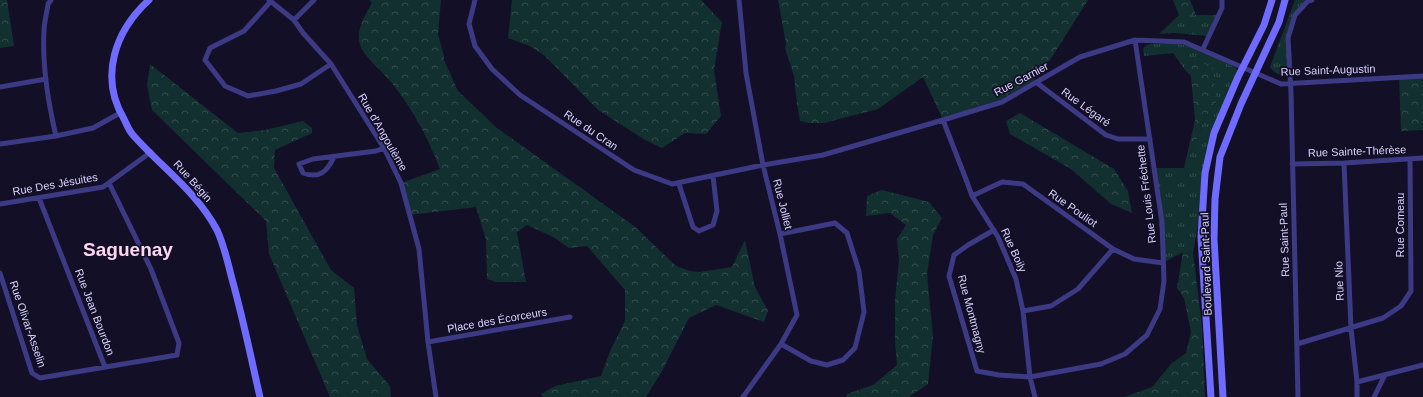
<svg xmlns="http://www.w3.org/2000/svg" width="1423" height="397" font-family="Arial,sans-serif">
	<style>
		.grass { fill: url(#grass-tufts) }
		.forest { fill: url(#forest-crowns) }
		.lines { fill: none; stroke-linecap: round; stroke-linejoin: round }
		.street { stroke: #3d3a85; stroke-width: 5 }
		.secondary { stroke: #6f6bff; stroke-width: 7 }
		.labels { text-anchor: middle; stroke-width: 3.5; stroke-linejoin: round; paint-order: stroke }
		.street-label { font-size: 11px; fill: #d9d4ff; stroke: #130f26 }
		.town-label { font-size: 19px; font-weight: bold; fill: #ffd6f0; stroke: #130f26 }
	</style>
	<defs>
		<pattern id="grass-tufts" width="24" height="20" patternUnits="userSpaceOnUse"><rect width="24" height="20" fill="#12302f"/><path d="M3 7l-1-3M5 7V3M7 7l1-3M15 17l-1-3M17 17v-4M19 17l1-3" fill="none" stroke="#344d4e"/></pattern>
		<pattern id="forest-crowns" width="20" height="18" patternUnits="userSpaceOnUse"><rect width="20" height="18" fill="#12302f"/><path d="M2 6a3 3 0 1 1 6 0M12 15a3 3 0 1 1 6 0" fill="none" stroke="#344d4e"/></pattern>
	</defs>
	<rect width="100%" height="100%" fill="#130f26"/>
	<path class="grass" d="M 1295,0 L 1312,0 L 1295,15 L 1288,38 L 1288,75 C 1281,77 1273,72 1270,67 Z
		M 1179,15 L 1217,15 L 1208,36 L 1175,33 L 1159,34 Z
		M 1150,44 C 1163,44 1176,43 1188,46 C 1205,50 1221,60 1236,68 L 1239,72 L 1219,116 L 1201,207 L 1193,253 L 1183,252 L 1163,263 L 1154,168 L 1184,168 L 1196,141 L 1203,122 L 1216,103 L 1194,59 L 1185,70 L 1173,53 L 1144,56 L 1143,49 L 1145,46 Z"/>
	<path class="forest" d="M 0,0 L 7,0 L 14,46 L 0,48 Z
		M 369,0 L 441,0 L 438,34 L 444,56 L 444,60 L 458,91 L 497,128 L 634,226 L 676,266 L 690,271 L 699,272 L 732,267 L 745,240 L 755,287 L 768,311 L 764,322 L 716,305 L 689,318 L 661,373 L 646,397 L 543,397 L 541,394 L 555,386 L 601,376 L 611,349 L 625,321 L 625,290 L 587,246 L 569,248 L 555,238 L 527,225 L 517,232 L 526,282 L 496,282 L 487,279 L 486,240 L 476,207 L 409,215 L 401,183 L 440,169 C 426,133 408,100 382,72 C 374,64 360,52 359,40 C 357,28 366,14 372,3 Z
		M 512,0 L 701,0 L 722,22 L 714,70 L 721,116 L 706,134 L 685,133 L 662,148 L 645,140 L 598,110 L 545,56 L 530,46 L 508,38 Z
		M 778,0 L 1088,0 L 1052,57 L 1033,81 L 1002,99 L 942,118 L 923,77 L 878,109 L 824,123 L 810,123 L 800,121 L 797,104 L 794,76 L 785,48 L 786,44 Z
		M 1173,0 L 1190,0 L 1196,15 L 1179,15 Z
		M 1194,59 L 1213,68 L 1216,103 L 1203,122 L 1196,141 L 1184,168 L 1195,120 L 1191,76 L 1185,70 Z
		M 150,64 L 238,133 L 265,130 L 303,121 L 312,128 L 312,133 L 275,150 L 274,168 L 331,270 L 354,288 L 357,325 L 367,359 L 390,386 L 391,397 L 330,397 L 269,254 L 266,221 L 152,110 L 147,85 Z
		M 1423,75 L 1423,130 L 1401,131 L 1399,76 Z
		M 1020,113 L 1114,169 L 1128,191 L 1132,213 L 1111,204 L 1071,169 L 1010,134 L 1006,121 Z
		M 882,190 L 929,202 L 942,218 L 933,235 L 927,274 L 933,336 L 928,384 L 909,397 L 846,397 L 847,394 L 873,385 L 897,365 L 895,342 L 895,301 L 899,260 L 897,239 L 906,225 L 890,213 L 866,216 L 867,196 Z
		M 1183,252 L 1193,253 L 1202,325 L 1205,397 L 1124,397 L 1152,387 L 1171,364 L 1186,353 L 1191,332 L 1184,298 L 1177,288 Z"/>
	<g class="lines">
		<path class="street" d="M 51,0 L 48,4 C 47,13 44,22 44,31 C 42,67 48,102 56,136
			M 269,0 L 294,20 L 303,33 L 331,64 L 384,148 L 401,183 L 419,249 L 428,342 L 436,397
			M 475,0 L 469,24 L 475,46 L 492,69 L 520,95 L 634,170 L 672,184 L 763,165 L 823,155 L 943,120 L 1002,102 L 1080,57 L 1135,40 L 1184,42 L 1281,84 L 1423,76
			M 739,0 L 746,73 L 763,165 L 780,234 L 797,315 L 781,344 L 743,397
			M 271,1 L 244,31 L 210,48 L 205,60 L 225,86 L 248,96 L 276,91 L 301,84 L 331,64
			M 294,20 L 314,0
			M 1203,49 L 1222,8 L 1222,0
			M 1037,83 L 1106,135 L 1118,139 L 1150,139
			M 0,87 L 46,79
			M 943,120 L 967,182 L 972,196 L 998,237 L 1016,279 L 1023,311 L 1030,377 L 1035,397
			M 0,144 L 56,136 L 93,128 L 120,113
			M 334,157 C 327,172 319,179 303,173 L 299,164 L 313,159 L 376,151 L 384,148
			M 1344,163 L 1351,328 L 1357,382 L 1357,397
			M 1292,164 L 1344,163 L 1423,158
			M 679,184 L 693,227 L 699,231 L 713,225 L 717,211 L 713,176
			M 972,196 L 1002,182 L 1023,184 L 1113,249 L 1134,259 L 1163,263
			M 39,198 L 105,367
			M 0,204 L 103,187 L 151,152
			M 994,230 L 968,245 L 954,255 L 949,276 L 977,371 L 999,375 L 1030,377 L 1101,364 L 1125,354 L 1147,335 L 1160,309 L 1164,281 L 1162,222 L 1135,40
			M 780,234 L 835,223 L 847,233 L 859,271 L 864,312 L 855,348 L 843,360 L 827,365 L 811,361 L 781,344
			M 0,273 L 32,373 L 40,378 L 177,355 L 179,343 L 151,269 L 109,183
			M 1023,311 L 1051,306 L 1078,289 L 1113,249
			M 428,342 L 570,317
			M 1297,344 L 1383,318 L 1401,306 L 1411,291 L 1410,159
			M 1357,382 L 1423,365
			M 1298,397 L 1291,93 L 1288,38 L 1295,15 L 1308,1 L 1312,0
			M 1374,397 L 1385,375"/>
		<path class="secondary" d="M 149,0 C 115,31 99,77 124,119 C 127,125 129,131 133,135 C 161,167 197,192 217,230 C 224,245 228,263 232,279 C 243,318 251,358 260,397
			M 1211,397 L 1201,237 L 1205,173 L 1214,133 L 1238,77 L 1264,25 L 1272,0
			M 1223,397 L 1214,239 L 1215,199 L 1220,157 L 1241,104 L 1279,22 L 1285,0"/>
	</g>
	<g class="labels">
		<g class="street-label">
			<text transform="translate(1328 70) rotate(-2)" y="4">Rue Saint-Augustin</text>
			<text transform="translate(1021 79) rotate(-28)" y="4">Rue Garnier</text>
			<text transform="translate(1086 107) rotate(36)" y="4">Rue Légaré</text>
			<text transform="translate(591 130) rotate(34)" y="4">Rue du Cran</text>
			<text transform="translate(383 132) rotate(60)" y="4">Rue d'Angoulème</text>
			<text transform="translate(1357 151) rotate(-2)" y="4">Rue Sainte-Thérèse</text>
			<text transform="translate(193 181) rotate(48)" y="4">Rue Bégin</text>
			<text transform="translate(55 184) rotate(-10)" y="4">Rue Des Jésuites</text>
			<text transform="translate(1146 194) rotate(-97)" y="4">Rue Louis Fréchette</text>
			<text transform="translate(783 204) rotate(76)" y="4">Rue Jolliet</text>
			<text transform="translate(1073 208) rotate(35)" y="4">Rue Pouliot</text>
			<text transform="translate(1400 225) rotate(-90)" y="4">Rue Comeau</text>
			<text transform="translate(1284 240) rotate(-92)" y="4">Rue Saint-Paul</text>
			<text transform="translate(1014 250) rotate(66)" y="4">Rue Boily</text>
			<text transform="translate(1206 264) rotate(-92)" y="4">Boulevard Saint-Paul</text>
			<text transform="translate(1339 281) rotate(-92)" y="4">Rue Nio</text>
			<text transform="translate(95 312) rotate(69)" y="4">Rue Jean Bourdon</text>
			<text transform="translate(972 314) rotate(75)" y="4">Rue Montmagny</text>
			<text transform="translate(497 320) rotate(-10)" y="4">Place des Écorceurs</text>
			<text transform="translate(28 324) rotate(71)" y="4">Rue Olivar-Asselin</text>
		</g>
		<g class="town-label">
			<text x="128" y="256">Saguenay</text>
		</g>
	</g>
</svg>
